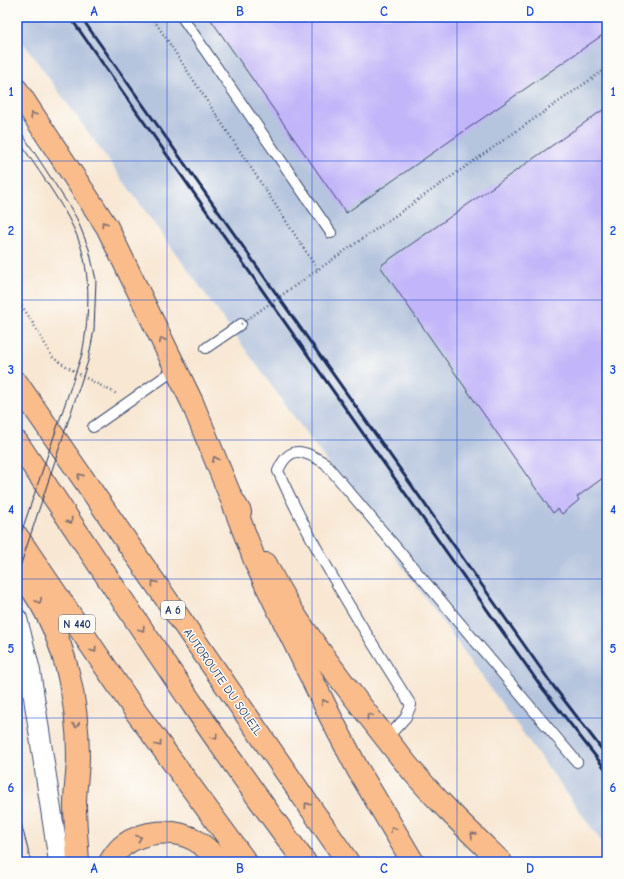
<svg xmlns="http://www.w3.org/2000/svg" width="624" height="879" font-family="'Comic Neue',sans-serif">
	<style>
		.industrial { fill: #b6c5de }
		.building { fill: #c2b5f9 }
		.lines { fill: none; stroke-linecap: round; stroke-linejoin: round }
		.lane-casing { stroke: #3c4b70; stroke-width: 12 }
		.street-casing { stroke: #3c4b70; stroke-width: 22 }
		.primary-casing { stroke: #3c4b70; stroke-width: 24 }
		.highway-casing { stroke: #3c4b70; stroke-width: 24 }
		.path { stroke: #3c4b70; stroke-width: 2.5; stroke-dasharray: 1 3; stroke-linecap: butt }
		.lane { stroke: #fff; stroke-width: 10 }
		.street { stroke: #fff; stroke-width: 20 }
		.primary { stroke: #f9bc8a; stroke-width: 22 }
		.highway { stroke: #f9bc8a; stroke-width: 22 }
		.tram { stroke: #1b2f5e; stroke-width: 1 }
		.rail { stroke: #1b2f5e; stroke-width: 3 }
		.path-bridge { stroke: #3c4b70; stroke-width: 2.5; stroke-dasharray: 1 3; stroke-linecap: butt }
		.oneway { stroke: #7f6e72 }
		.grid { fill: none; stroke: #1d4ed8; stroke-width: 1; stroke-opacity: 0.55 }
		.labels { text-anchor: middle; stroke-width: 3; stroke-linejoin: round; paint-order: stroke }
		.shield { fill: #fdfcf7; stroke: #5f6c8c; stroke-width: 1 }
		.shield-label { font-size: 11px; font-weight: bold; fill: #1b2f5e }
		.street-label { font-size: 12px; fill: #1b2f5e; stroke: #fdfcf7 }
		.neatline { fill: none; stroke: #1d4ed8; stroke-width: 1.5 }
		.grid-label { font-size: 13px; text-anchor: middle; font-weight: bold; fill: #1d4ed8 }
	</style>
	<rect width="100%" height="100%" fill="#fdfcf7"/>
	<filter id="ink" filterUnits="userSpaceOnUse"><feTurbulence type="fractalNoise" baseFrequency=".025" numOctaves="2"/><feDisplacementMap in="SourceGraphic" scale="8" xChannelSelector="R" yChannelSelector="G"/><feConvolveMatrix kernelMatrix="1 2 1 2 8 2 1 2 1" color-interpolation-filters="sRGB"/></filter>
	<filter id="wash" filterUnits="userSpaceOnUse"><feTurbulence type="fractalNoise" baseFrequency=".012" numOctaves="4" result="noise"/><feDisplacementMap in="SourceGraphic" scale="16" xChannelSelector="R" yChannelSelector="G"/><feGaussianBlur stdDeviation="0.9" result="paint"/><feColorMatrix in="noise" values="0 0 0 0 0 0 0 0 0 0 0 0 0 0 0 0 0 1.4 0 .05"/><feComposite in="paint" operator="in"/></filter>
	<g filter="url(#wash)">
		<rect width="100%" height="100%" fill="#f8e7d3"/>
		<path class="industrial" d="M 17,17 L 607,17 L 607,849 L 17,34 Z"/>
		<g id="blocks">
			<path class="building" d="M 209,17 L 607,17 L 607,32 L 346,213 Z
				M 607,107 L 607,475 L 577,497 L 579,500 L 562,514 L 558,509 L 553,513 L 380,266 Z"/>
		</g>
	</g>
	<g filter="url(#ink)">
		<use href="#blocks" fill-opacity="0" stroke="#3c4b70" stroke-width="1"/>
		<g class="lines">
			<defs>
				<path id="lane" d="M 182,17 L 331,233
					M 206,348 L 241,324
					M 93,427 L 170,373
					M 386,739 L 406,717 L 411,705 C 363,629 315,553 278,471 C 290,443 304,451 325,463 L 577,762"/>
				<path id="street" d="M 17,619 L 30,671 L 59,862"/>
				<path id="primary" d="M 17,90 L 107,227 L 192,402 L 230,495 L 240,512
					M 266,564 C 286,607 316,646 344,684 C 365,711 386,739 408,766 C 436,800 469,831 501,862"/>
				<path id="highway" d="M 17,383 L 348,862
					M 17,442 C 112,583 203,726 305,862
					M 230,495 L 257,566 L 331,718 L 357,768 L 413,862
					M 17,536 L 136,712 L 246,862
					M 17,569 C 23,577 29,585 35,594 C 65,639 78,702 78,756 C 78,772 75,788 75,804 C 75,824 77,843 78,862
					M 110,862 C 113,857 118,849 124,845 C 143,831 173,828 195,840 C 205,846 213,854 221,862"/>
			</defs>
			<use href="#lane" class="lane-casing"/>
			<use href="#street" class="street-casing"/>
			<use href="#primary" class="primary-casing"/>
			<use href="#highway" class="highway-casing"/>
			<path class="path" d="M 152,17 L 318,270
				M 306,278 L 607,68
				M 17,299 L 28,315 L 53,358 L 84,377 L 117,394"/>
			<use href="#lane" class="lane"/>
			<use href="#street" class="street"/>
			<use href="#primary" class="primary"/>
			<use href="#highway" class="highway"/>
			<path class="tram" d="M 17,126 L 70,207 L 77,219 L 89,249 L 96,280 L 94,330 L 88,361 L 17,576
				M 17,138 C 36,168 59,197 74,229 C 92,267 90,313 82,354 L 17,545
				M 17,807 L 31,862
				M 17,844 L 22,862"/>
			<path class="rail" d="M 70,17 L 540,685 L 607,771
				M 81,17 L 551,683 L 607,756"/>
			<path class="path-bridge" d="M 241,324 L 306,278"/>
		</g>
		<defs><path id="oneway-chevron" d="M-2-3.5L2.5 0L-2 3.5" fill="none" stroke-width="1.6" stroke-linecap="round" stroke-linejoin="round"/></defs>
		<g class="oneway">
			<use href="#oneway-chevron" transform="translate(33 115) rotate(-123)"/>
			<use href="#oneway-chevron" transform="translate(104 224) rotate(-122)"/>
			<use href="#oneway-chevron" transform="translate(162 340) rotate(-116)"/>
			<use href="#oneway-chevron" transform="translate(215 459) rotate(-112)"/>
			<use href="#oneway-chevron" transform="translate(80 476) rotate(-125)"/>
			<use href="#oneway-chevron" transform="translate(70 521) rotate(56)"/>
			<use href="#oneway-chevron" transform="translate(154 583) rotate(-125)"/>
			<use href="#oneway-chevron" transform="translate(39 601) rotate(62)"/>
			<use href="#oneway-chevron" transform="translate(142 629) rotate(57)"/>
			<use href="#oneway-chevron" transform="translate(94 650) rotate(56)"/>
			<use href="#oneway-chevron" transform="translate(324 702) rotate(-116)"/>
			<use href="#oneway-chevron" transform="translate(369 716) rotate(-127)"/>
			<use href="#oneway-chevron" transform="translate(76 725) rotate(86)"/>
			<use href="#oneway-chevron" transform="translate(215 737) rotate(56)"/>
			<use href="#oneway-chevron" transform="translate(159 744) rotate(54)"/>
			<use href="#oneway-chevron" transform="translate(307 805) rotate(-125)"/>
			<use href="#oneway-chevron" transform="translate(393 829) rotate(-121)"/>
			<use href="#oneway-chevron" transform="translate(473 835) rotate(-136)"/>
			<use href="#oneway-chevron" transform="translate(139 838) rotate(-20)"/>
		</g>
	</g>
	<path class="grid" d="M 167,17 L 167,862M 312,17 L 312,862M 457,17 L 457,862M 17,161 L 607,161M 17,300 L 607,300M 17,440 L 607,440M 17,579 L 607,579M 17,718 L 607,718"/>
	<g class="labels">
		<g class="shield">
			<rect x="161" y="601" width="24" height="18" rx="3"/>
			<rect x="59" y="615" width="36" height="18" rx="3"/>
		</g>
		<g class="shield-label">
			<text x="173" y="614">A 6</text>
			<text x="77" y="628">N 440</text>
		</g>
		<g class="street-label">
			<text transform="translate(223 682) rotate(55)" y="4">AUTOROUTE DU SOLEIL</text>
		</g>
	</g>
	<rect width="624" height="879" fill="none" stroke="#fdfcf7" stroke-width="44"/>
	<rect x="22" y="22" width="580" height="835" class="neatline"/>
	<g class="grid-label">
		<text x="94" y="16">A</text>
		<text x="240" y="16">B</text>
		<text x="384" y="16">C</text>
		<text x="530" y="16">D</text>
		<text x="11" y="96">1</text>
		<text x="613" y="96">1</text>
		<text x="11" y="235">2</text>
		<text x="613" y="235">2</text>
		<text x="11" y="374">3</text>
		<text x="613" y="374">3</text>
		<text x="11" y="514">4</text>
		<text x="613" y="514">4</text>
		<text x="11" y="653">5</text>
		<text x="613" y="653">5</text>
		<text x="11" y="792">6</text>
		<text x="613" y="792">6</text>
		<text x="94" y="873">A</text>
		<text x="240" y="873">B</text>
		<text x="384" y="873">C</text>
		<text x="530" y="873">D</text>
	</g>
</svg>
